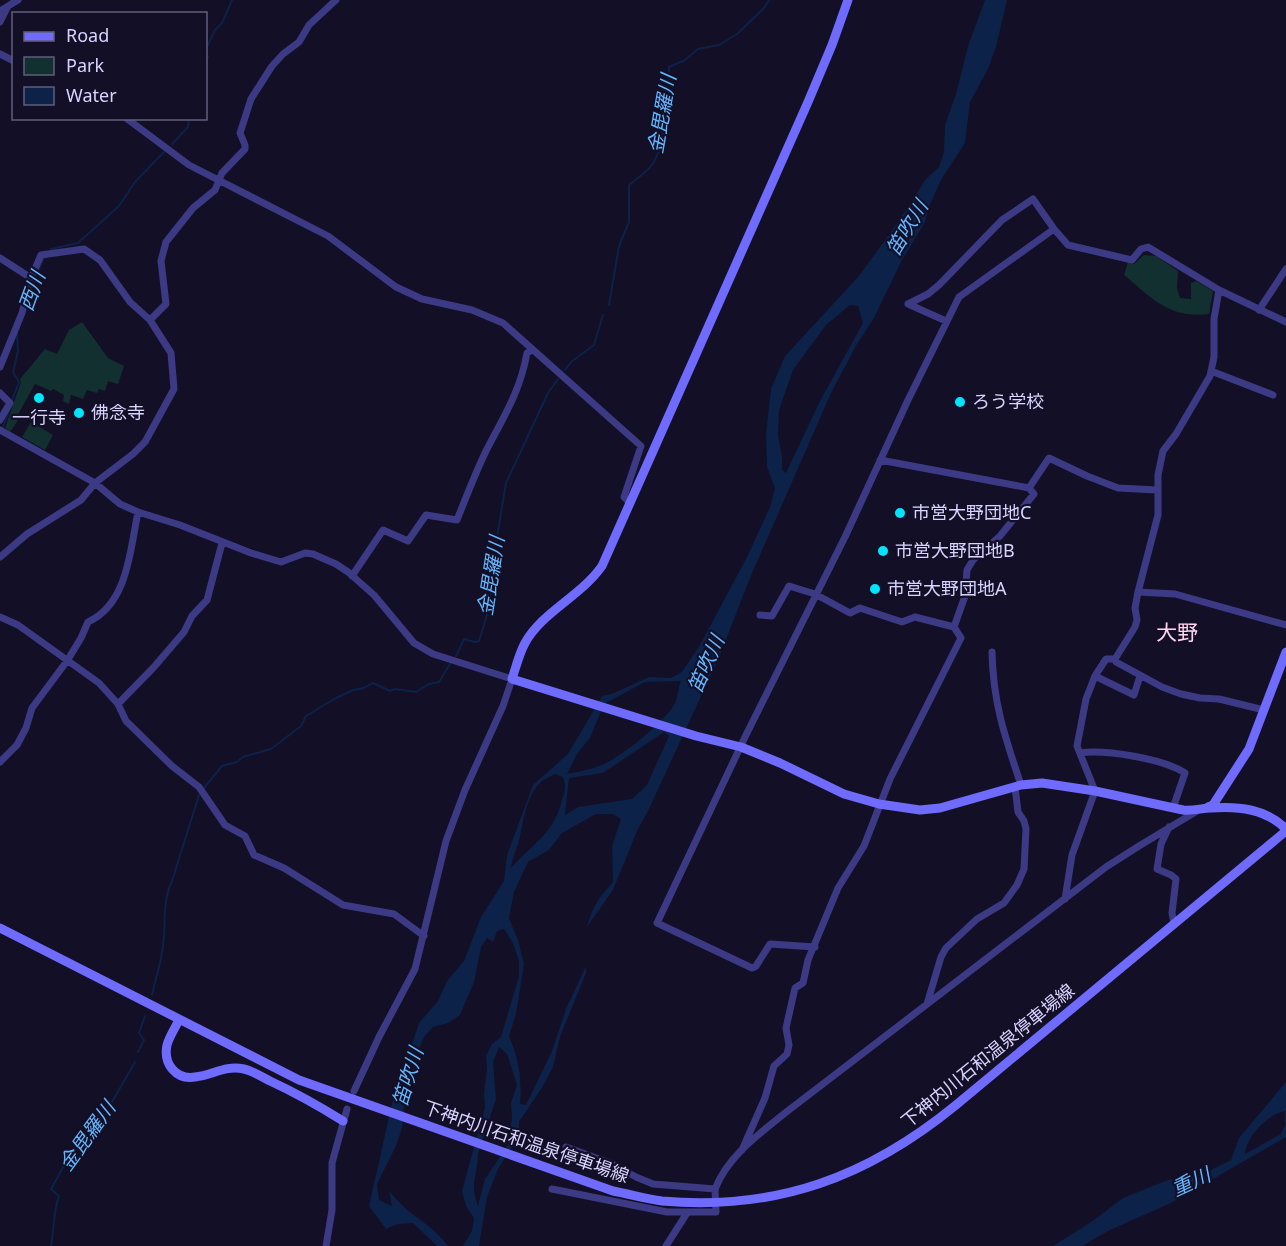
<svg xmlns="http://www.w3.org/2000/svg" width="1286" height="1246" font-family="'Noto Sans','Noto Sans JP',sans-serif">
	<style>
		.green { fill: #12302f }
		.water { fill: #0c2248; fill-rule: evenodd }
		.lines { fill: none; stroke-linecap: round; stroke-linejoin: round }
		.stream { stroke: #0c2248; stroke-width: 2 }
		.street { stroke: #3d3a85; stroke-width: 7 }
		.secondary { stroke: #6f6bff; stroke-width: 9 }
		.poi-dot { fill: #00e5ff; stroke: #130f26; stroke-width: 2 }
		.labels { text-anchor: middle; stroke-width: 4.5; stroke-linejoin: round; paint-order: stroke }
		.poi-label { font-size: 18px; fill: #d9d4ff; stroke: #130f26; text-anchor: start }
		.street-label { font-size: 18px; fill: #d9d4ff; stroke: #130f26 }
		.water-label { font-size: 20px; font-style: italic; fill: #62b6ff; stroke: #130f26 }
		.quarter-label { font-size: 21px; fill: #ffd6f0; stroke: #130f26 }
	</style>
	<rect width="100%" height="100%" fill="#130f26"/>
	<path class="green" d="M 1144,255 L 1156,256 L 1178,271 L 1177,288 L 1180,298 L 1191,299 L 1191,283 L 1196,281 L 1213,291 L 1209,314 C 1169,319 1152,298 1124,275 L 1128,262 L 1134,264 Z
		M 82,322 L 108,358 L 124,366 L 118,384 L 108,381 L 105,391 L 99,389 L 97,393 L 87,390 L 83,399 L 71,395 L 69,404 L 63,401 L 64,395 L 53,389 L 51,391 L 35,384 L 16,418 L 18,420 L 10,432 L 5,428 L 21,382 L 20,379 L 45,349 L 57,354 L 69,330 Z
		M 31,422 L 53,435 L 45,450 L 22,437 Z"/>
	<path class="water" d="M 985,0 L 1007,0 L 996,47 L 988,69 L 970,102 L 965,143 L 941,180 L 928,209 L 925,222 L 901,262 L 874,318 L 857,344 L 831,393 L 750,578 L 720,655 L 649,809 L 637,831 L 613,890 L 587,927 C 592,907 600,896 613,882 L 612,846 L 621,819 L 613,814 L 596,814 L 562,833 L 549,850 L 528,862 L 514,892 L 509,918 L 518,940 L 524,964 L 516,1014 L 509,1036 C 519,1059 522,1080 520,1104 L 526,1105 L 552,1051 L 566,1009 L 586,966 L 586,973 L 560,1037 L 553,1067 L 543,1086 L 519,1122 L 519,1136 L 498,1169 L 487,1197 L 479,1246 L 463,1246 L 472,1231 L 474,1218 L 466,1206 L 462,1191 L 485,1107 L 484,1093 L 487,1069 L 486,1056 L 492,1044 L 501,1037 L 519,976 L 519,961 L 513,943 L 504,929 L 497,931 L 493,942 L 487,938 L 481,947 L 474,982 L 460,1015 L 448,1023 L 433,1027 L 424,1037 L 412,1066 L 411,1080 L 405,1096 L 402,1128 L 396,1146 L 377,1184 L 379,1200 L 392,1206 L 389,1190 C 406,1215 432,1223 448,1246 L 437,1246 L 413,1223 L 398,1224 L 386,1229 L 369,1206 L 393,1099 L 419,1023 L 438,1001 L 447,981 L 464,961 L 481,917 L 504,881 L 507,855 L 533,785 L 568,754 L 602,696 L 614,693 L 649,677 L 671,678 L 682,672 L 700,645 L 747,557 L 770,507 L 775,488 L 767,467 L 766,434 L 771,389 L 785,356 L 859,276 L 898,222 L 926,179 L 939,167 L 944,152 L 945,125 L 956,94 L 968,46 ZM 850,305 L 858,306 L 863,323 L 820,401 L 786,473 L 782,470 L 782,457 L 778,435 L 779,410 L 793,370 L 826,325 ZM 681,681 C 678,688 678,697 675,703 C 666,721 618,760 599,766 C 589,770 577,772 567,774 L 577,754 L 590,738 L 604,704 L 645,682 ZM 664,732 L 669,736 L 647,785 L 632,799 L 578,807 L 565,815 L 569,778 L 603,773 ZM 555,774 L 563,777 C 567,788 564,793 561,804 C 552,835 532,844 511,868 C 512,859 515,853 518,845 C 523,826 525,800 538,785 C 542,780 549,777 555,774 ZM 499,1047 L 507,1054 L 517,1085 L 511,1103 L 512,1118 L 508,1145 L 485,1179 L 478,1206 C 469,1183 478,1175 478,1154 L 496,1099 L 493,1062 Z
		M 1286,1082 L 1286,1137 L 1171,1203 L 1110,1230 L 1082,1246 L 1053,1246 L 1094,1220 L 1123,1198 L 1168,1180 L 1185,1178 L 1207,1172 L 1231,1160 L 1239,1138 ZM 1285,1111 L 1285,1125 L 1281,1134 L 1245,1154 C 1247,1136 1268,1114 1285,1111 Z"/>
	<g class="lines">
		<path class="stream" d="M 206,49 L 215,30 L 222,23 L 232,0
			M 206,54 L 208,57 L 206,62
			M 172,144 L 188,127 L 189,118
			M 51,249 L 78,243 L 119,206 L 135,182 L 164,152
			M 33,283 L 44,258
			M 609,305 L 619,246 L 629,222 L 629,185 C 636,179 646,173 651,166 C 665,150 668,89 669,67 L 685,60 L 698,49 L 719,45 L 737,34 L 764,8 L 769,0
			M 565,370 L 571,362 L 594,345 L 603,315
			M 11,403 L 19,382 L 13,372 L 18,351 L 17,334
			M 3,427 L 9,411
			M 456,656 L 464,639 L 475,642 L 479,641 L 490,605 L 491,573 L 506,483 L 548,393 L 558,379
			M 203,789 L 222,766 L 237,762 L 243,757 L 271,749 L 301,726 L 306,716 L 336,698 L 353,690 L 364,688 L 373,683 L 390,691 L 395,689 L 416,692 L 429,684 L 439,682 L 450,664
			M 152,995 C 155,981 160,966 162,952 C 167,927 161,904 172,881 L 199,795
			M 138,1052 L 144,1040 L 139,1033 L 145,1016
			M 51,1246 C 54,1229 53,1213 59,1196 L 51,1189 L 74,1148 L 93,1135 L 135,1062"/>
		<path class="street" d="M 0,11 L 18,0
			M 0,22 L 7,8
			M 0,54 L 14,61
			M 126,118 L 189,165 L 328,236 L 396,287 L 422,299 L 472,310 L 503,323 L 641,446 L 624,497 L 630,503
			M 0,258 L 31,278
			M 908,304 L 928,294 L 939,285 L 1002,220 L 1033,199 L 1054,229 L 1068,245 L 1132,260 L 1141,249 L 1148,247 L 1219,290 L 1286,322
			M 908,304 L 946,321
			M 1259,310 L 1286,269
			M 150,320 L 166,304 L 161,261 L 166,242 L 193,208 L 215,190 L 222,173 L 245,149 L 245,145 L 240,133 L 251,99 L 272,66 L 283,54 L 299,42 L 309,25 L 336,0
			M 0,367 L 22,313 L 31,278 L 41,255 L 84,249 L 100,260 L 130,302 L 150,320 L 171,353 L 174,389 L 145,442 L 133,454 L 95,483 L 81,500 L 27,534 L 0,557
			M 1211,371 L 1273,395
			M 0,393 L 10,403 L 0,420
			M 0,430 L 95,483 L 120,504 L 138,512 L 180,525 L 251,553 L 281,562 L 305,553 L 313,554 L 336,564 L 348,572 L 374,595 L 414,643 L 433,654 L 512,679 L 503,706 L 465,790 L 446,841 L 415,969 L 379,1037 L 354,1091
			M 880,460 L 1029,488
			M 352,576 L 383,530 L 408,541 L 426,515 L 457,520 C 466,497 475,474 486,451 C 504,416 520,392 527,353 L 532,350
			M 1138,592 L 1175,594 L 1286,625
			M 760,615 L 772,616 L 789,586 L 815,594 L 850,613 L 860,608 L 902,622 L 915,617 L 954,627
			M 0,617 L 18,625 L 99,683 L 118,704 L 126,721 L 172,766 L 199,787 L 225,825 L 245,836 L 254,855 L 284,868 L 343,905 L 394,914 L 424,936
			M 992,652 C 993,703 1005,737 1021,785
			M 1115,659 L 1116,662 L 1162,687 L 1181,694 L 1200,698 L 1219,699 L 1264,710
			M 1095,676 L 1134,695 L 1140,676
			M 118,704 L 154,667 L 184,632 L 192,616 L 207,600 L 222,543
			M 1080,753 C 1105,749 1164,759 1185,773 L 1173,808
			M 0,762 L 17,745 L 26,728 L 32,708 L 67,661 L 81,638 L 88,622 C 128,604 130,550 138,512
			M 1169,827 L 1161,844 L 1157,869 L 1171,875 L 1176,879 L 1172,913 L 1174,923
			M 1065,899 L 1072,855 L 1095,791 L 1077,746 L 1086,699 L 1095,676 L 1106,659 L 1115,659 L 1135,627 L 1137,620 L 1135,608 L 1138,592 L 1158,515 L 1158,475 L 1163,451 L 1176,434 L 1210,376 L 1214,357 L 1214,319 L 1219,290
			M 815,947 L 770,944 L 756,966 L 752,968 L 657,923 L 746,735 L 845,537 L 908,400 L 959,297 L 1054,229
			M 927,1004 L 941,957 L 946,948 L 977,919 L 1004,903 L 1017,885 L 1024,869 L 1026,829 L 1024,821 L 1018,812 L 1015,787
			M 742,1150 L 765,1098 L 774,1066 L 787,1054 L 789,1045 L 786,1028 L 795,988 L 803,983 L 808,960 L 838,888 L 864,846 L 890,779 L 961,638 L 954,627 L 965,596 L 967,570 L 973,560 L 1000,536 L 1034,494 L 1029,488 L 1049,458 L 1087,476 L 1118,488 L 1157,490
			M 552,1189 L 667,1212 L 716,1212 L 715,1189 L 653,1184 L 636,1177 L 610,1163 L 566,1147
			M 715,1189 C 728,1156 758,1135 785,1113 L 1106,867 L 1139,846 L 1197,811
			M 326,1246 L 332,1210 L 332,1163 L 347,1109
			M 666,1246 L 687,1213"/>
		<path class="secondary" d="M 848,0 L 832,45 L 808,102 L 602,566 C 580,597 542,612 525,643 C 519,654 516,667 512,679 L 696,736 L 741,747 L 780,763 L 844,794 L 879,804 L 920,810 L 940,808 L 1021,785 L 1042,783 L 1095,791 L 1183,810 C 1195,811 1201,808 1211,808 C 1239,806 1266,809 1286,829
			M 1208,807 L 1213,805 L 1249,749 L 1286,652
			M 0,928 L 299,1080 L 613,1191 C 629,1194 646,1199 662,1201 C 777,1211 868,1177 956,1105 L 1286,831
			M 179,1020 C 175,1028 169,1037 167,1045 C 163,1064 176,1080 195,1077 C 213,1075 225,1065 244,1069 C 253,1071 262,1077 270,1081 C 296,1093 319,1106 343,1121"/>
	</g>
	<g class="poi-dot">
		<circle cx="39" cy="398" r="6"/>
		<circle cx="960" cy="402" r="6"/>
		<circle cx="79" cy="413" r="6"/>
		<circle cx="900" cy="513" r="6"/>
		<circle cx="883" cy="551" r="6"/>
		<circle cx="875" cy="589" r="6"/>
	</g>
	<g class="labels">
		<g class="poi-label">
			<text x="972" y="408">ろう学校</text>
			<text x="91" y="419">佛念寺</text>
			<text x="39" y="424" text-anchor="middle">一行寺</text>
			<text x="912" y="519">市営大野団地C</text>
			<text x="895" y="557">市営大野団地B</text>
			<text x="887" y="595">市営大野団地A</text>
		</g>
		<g class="street-label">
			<text transform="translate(988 1056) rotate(-39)" y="6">下神内川石和温泉停車場線</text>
			<text transform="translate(526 1142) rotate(19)" y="6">下神内川石和温泉停車場線</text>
		</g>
		<g class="water-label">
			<text transform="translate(662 114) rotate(-80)" y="7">金毘羅川</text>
			<text transform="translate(907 228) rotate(-59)" y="7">笛吹川</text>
			<text transform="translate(32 291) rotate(-70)" y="7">西川</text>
			<text transform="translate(491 576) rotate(-81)" y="7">金毘羅川</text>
			<text transform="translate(706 664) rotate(-66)" y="7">笛吹川</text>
			<text transform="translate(408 1077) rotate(-73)" y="7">笛吹川</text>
			<text transform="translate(87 1136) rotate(-54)" y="7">金毘羅川</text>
			<text transform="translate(1191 1182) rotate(-25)" y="7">重川</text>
		</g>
		<g class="quarter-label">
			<text x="1177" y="640">大野</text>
		</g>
	</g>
	<rect x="12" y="12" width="195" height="108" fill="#130f26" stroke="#625e7d" stroke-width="1.5"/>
	<rect x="24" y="32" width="30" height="9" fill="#6f6bff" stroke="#625e7d" stroke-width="1.5"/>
	<text x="66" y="42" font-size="18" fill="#d9d4ff">Road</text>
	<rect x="24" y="57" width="30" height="18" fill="#12302f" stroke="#625e7d" stroke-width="1.5"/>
	<text x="66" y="72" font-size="18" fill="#d9d4ff">Park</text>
	<rect x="24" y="87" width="30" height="18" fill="#0c2248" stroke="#625e7d" stroke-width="1.5"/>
	<text x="66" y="102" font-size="18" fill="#d9d4ff">Water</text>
</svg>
